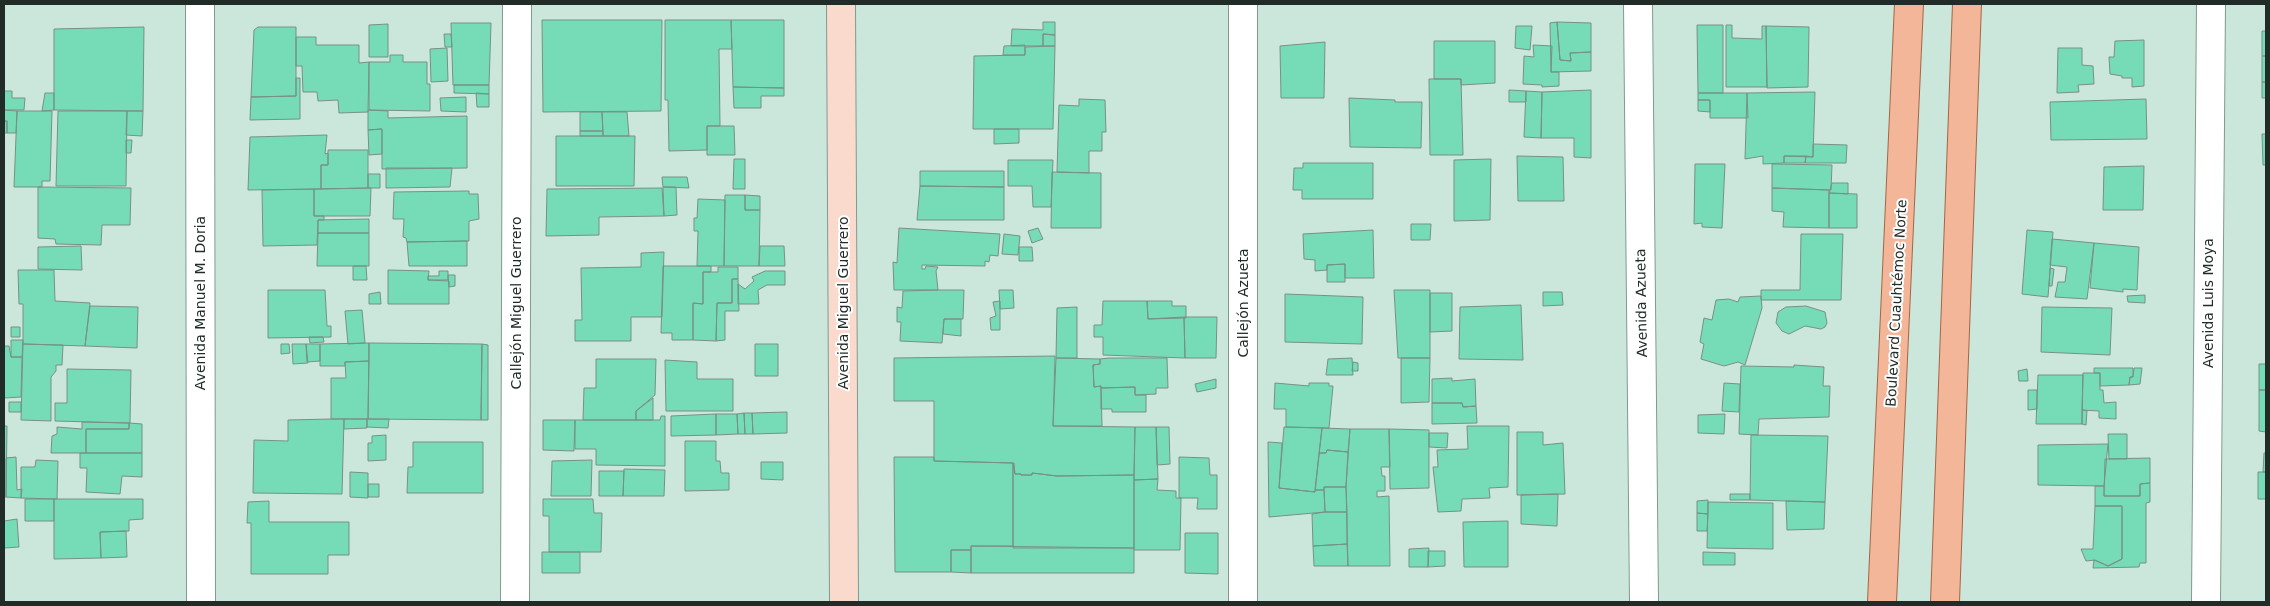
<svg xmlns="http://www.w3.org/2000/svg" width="2270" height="606" font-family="'DejaVu Sans',sans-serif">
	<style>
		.building { fill: #76dcb8; stroke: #779186 }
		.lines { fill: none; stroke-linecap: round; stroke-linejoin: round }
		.street-casing { stroke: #809a8f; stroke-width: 30 }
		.secondary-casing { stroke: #809a8f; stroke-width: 30 }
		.primary-casing { stroke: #a46645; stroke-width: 30 }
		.street { stroke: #fff; stroke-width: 28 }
		.secondary { stroke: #f9dacc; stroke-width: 28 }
		.primary { stroke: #f3b699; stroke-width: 28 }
		.labels { text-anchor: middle; stroke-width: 4; stroke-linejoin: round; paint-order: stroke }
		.street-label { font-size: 14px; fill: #212c28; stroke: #fff }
	</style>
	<rect width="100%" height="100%" fill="#cbe7db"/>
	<path class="building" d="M 542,20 L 662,20 L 661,111 L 543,112 Z
		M 665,20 L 731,20 L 732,49 L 719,49 L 720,126 L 707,126 L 707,150 L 669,151 L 668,100 L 665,100 Z
		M 731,20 L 784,20 L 784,88 L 733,87 Z
		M 1043,22 L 1055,22 L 1055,35 L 1043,34 L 1043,46 L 1011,46 L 1012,29 L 1043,30 Z
		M 1557,22 L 1591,23 L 1591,52 L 1570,53 L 1571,61 L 1560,60 Z
		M 1557,22 L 1560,60 L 1571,61 L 1570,53 L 1591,52 L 1591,71 L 1551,72 L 1550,23 Z
		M 451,23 L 491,23 L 489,85 L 453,85 Z
		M 388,24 L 388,57 L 369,57 L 369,25 Z
		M 1697,25 L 1723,25 L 1723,93 L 1698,93 Z
		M 1726,25 L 1732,25 L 1732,38 L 1762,39 L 1762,26 L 1766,26 L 1767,87 L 1726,87 Z
		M 1516,26 L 1532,26 L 1530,50 L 1515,48 Z
		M 1766,26 L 1809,27 L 1808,87 L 1767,88 Z
		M 144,27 L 143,111 L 54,110 L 54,29 Z
		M 258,27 L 296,27 L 296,96 L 251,97 L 254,30 Z
		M 2262,31 L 2266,31 L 2266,56 L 2262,56 Z
		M 444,34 L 451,34 L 452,47 L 445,47 Z
		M 1043,34 L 1055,35 L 1055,46 L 1043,46 Z
		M 296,37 L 316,37 L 316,45 L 359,45 L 359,63 L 369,62 L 368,112 L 339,113 L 338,100 L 318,101 L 317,92 L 303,92 L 302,66 L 296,66 Z
		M 2144,40 L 2144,86 L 2132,87 L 2132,78 L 2122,78 L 2122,76 L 2110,74 L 2109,57 L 2114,57 L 2115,41 Z
		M 1434,41 L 1495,41 L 1495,83 L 1461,85 L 1461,79 L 1434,79 Z
		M 1325,42 L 1324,98 L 1281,98 L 1280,46 Z
		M 1025,45 L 1025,55 L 1003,55 L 1004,46 Z
		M 1533,45 L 1552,46 L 1551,72 L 1559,72 L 1559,86 L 1542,87 L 1542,85 L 1523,84 L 1524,56 L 1534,57 Z
		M 1055,46 L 1053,129 L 973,129 L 974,56 L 1025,55 L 1025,47 Z
		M 447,48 L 448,81 L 431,82 L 430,49 Z
		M 2058,48 L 2082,48 L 2082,65 L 2093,66 L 2094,84 L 2078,85 L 2079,92 L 2057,93 Z
		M 390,55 L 403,55 L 403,62 L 427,62 L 427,84 L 430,84 L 430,111 L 369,110 L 369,62 L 390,62 Z
		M 2262,56 L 2266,56 L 2266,82 L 2262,82 Z
		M 296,78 L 300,78 L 300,119 L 250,120 L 251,97 L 296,96 Z
		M 1429,79 L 1461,79 L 1463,155 L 1430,155 Z
		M 2262,82 L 2266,82 L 2266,98 L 2262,98 Z
		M 454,85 L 489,85 L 489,94 L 454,93 Z
		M 733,87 L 784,88 L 784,96 L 761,96 L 761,108 L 734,108 Z
		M 1509,90 L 1526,91 L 1526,102 L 1509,102 Z
		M 1591,90 L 1591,158 L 1574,157 L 1574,138 L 1541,138 L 1542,92 Z
		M 4,91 L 12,91 L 12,98 L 25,98 L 24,110 L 4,110 Z
		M 1526,91 L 1542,92 L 1541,138 L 1524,137 Z
		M 1815,92 L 1813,157 L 1784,156 L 1784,163 L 1763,164 L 1763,156 L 1745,159 L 1747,93 Z
		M 45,93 L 54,93 L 54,110 L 42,111 Z
		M 476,93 L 489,94 L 489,107 L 477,107 Z
		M 1698,93 L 1747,93 L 1748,118 L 1710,118 L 1710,100 L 1698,100 Z
		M 466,97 L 466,112 L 441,111 L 440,98 Z
		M 1349,98 L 1395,100 L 1395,102 L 1422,102 L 1421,148 L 1350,147 Z
		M 1079,99 L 1105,100 L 1106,132 L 1102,132 L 1102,151 L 1089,151 L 1089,173 L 1057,172 L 1059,105 L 1079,106 Z
		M 2146,99 L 2147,139 L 2051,140 L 2050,102 Z
		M 1698,100 L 1710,100 L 1710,112 L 1698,111 Z
		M 4,110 L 17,111 L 16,133 L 7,133 L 7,121 L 4,121 Z
		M 368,110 L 388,111 L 388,118 L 467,116 L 467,168 L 382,169 L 382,129 L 368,130 Z
		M 17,111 L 52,111 L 50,181 L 42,181 L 42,187 L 14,187 Z
		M 58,111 L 127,111 L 126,186 L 56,186 Z
		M 127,111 L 143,111 L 142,136 L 126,135 Z
		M 580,112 L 602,112 L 603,131 L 580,131 Z
		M 602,112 L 627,112 L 629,136 L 603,136 Z
		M 4,121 L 7,121 L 7,133 L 4,133 Z
		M 707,126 L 734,126 L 735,155 L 707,155 Z
		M 382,129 L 382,154 L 369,155 L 368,130 Z
		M 994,129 L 1019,129 L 1019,143 L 994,144 Z
		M 580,131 L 603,131 L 603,136 L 580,136 Z
		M 2262,134 L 2266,134 L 2266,165 L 2263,165 Z
		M 327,135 L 325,154 L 328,153 L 328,165 L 321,165 L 321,189 L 248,190 L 250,137 Z
		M 556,136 L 635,136 L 634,186 L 556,186 Z
		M 126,140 L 132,140 L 131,153 L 126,153 Z
		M 1813,144 L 1847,145 L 1846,163 L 1805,163 L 1806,156 L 1813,157 Z
		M 328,150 L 368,150 L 368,188 L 321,189 L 321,165 L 328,165 Z
		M 1517,156 L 1563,157 L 1564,201 L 1518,201 Z
		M 1784,156 L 1806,156 L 1805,163 L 1784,163 Z
		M 734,159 L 745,159 L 745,189 L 733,189 Z
		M 1491,159 L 1490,220 L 1454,221 L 1454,160 Z
		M 1008,160 L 1053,160 L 1051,207 L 1033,207 L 1032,186 L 1008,186 Z
		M 1303,163 L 1373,163 L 1373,199 L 1302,199 L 1302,190 L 1293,190 L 1294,168 L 1303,168 Z
		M 1695,164 L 1725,164 L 1722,228 L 1702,227 L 1702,223 L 1694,224 Z
		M 1772,164 L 1832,165 L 1831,190 L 1772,188 Z
		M 2144,166 L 2143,210 L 2103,210 L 2104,167 Z
		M 386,168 L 452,168 L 450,187 L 386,188 Z
		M 920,171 L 1004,171 L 1004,187 L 920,186 Z
		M 1052,172 L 1101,173 L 1101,228 L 1051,228 Z
		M 368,174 L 380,174 L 380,188 L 368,188 Z
		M 662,177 L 687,177 L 689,188 L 663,187 Z
		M 1832,183 L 1848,183 L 1848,194 L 1829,193 Z
		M 920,186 L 1004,187 L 1004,220 L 917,220 Z
		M 38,187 L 131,188 L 130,225 L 102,225 L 101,245 L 56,244 L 55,239 L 38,238 Z
		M 663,187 L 676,187 L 677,215 L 664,216 Z
		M 371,188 L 370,216 L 314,216 L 314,189 Z
		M 662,188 L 664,216 L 599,217 L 599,235 L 546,236 L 547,189 Z
		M 1772,188 L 1829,190 L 1829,228 L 1783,227 L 1784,212 L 1772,211 Z
		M 314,189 L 314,216 L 324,216 L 324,220 L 318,220 L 317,245 L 263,246 L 262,190 Z
		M 469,191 L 469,194 L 478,194 L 479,219 L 469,221 L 469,241 L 407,242 L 406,238 L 403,237 L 404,219 L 393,219 L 394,192 Z
		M 1829,193 L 1857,194 L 1857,228 L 1829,228 Z
		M 725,195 L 745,195 L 745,210 L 760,210 L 759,266 L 724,266 Z
		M 745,195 L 760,196 L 760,210 L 745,210 Z
		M 698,199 L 725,200 L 724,266 L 697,266 L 698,231 L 694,231 L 694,218 L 697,218 Z
		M 369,219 L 369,233 L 318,233 L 318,220 Z
		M 1411,224 L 1431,224 L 1430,240 L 1411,240 Z
		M 899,228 L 1000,234 L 998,256 L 990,255 L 989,262 L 985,261 L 985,266 L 922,265 L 922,269 L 925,269 L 926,266 L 938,267 L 936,271 L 938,290 L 894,290 L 893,262 L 897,263 Z
		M 1038,228 L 1043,239 L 1032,243 L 1028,231 Z
		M 1373,230 L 1374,278 L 1345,278 L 1345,264 L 1327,265 L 1327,270 L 1315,271 L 1315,260 L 1304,259 L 1303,234 Z
		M 2027,230 L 2053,232 L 2048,297 L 2022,294 Z
		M 318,233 L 369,233 L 369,266 L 317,266 Z
		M 1004,234 L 1020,236 L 1018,255 L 1002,254 Z
		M 1801,234 L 1843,234 L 1841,300 L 1761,300 L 1761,290 L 1800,290 Z
		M 2052,239 L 2094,243 L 2087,299 L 2055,297 L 2058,282 L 2065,282 L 2067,267 L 2050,265 Z
		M 467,241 L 467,266 L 409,266 L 407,242 Z
		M 2094,243 L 2139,247 L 2137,290 L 2123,289 L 2123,292 L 2090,288 Z
		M 81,246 L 82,270 L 38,269 L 38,247 Z
		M 760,246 L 784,246 L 785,266 L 759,266 Z
		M 1019,247 L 1032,247 L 1033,261 L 1019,261 Z
		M 664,252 L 662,317 L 631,317 L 631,341 L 575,341 L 575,320 L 582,320 L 581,268 L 641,267 L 641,253 Z
		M 1345,264 L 1345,282 L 1327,282 L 1327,265 Z
		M 353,266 L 366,266 L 367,280 L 353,280 Z
		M 663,266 L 711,266 L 711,272 L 703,272 L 703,304 L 693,303 L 693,340 L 672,340 L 672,333 L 661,333 Z
		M 718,267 L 738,267 L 738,279 L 732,279 L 732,303 L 717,303 L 716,341 L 693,340 L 693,303 L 703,304 L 703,272 L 718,272 Z
		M 2050,268 L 2054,269 L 2052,286 L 2049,286 Z
		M 18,270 L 54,270 L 55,301 L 90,303 L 85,346 L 23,344 L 23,304 L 19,304 Z
		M 388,270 L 429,271 L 428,280 L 449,281 L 449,304 L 388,304 Z
		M 439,271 L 448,271 L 448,280 L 428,280 L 428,276 L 439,276 Z
		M 765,271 L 785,271 L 785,285 L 767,285 L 758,290 L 759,304 L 738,304 L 738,284 L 745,289 L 754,281 L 752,277 Z
		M 448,275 L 455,275 L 455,286 L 449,287 Z
		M 732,279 L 738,279 L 739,311 L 725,311 L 725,340 L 716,341 L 717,303 L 732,303 Z
		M 268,290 L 325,290 L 327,326 L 331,326 L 331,337 L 268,338 Z
		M 938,290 L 964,290 L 963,319 L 944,319 L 942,343 L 900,341 L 901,322 L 897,322 L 897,307 L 902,308 L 903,291 Z
		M 999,290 L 1013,290 L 1014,308 L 1000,309 Z
		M 1394,290 L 1430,290 L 1430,358 L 1398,358 Z
		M 380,292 L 381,304 L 369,304 L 369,294 Z
		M 1543,292 L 1562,292 L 1563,305 L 1543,306 Z
		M 1430,293 L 1452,293 L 1452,331 L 1430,332 Z
		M 1285,294 L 1363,297 L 1362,344 L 1285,342 Z
		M 2145,295 L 2145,303 L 2128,302 L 2127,296 Z
		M 1761,296 L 1762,308 L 1745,365 L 1738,362 L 1724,366 L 1701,359 L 1704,344 L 1700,342 L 1704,318 L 1712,320 L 1716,300 L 1729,299 L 1738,302 L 1740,297 Z
		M 1000,301 L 1000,330 L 991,330 L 990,318 L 996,316 L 993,302 Z
		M 1103,301 L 1147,301 L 1148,319 L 1184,317 L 1185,358 L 1103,355 L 1103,337 L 1094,337 L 1094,325 L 1102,325 Z
		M 1147,301 L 1172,301 L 1172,306 L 1186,306 L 1186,318 L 1148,319 Z
		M 1521,305 L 1523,360 L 1459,359 L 1460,307 Z
		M 90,306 L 138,307 L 137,348 L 85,346 Z
		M 1806,306 L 1825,312 L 1827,323 L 1825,327 L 1821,329 L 1805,326 L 1789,334 L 1782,331 L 1776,323 L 1778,312 L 1786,307 Z
		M 1077,307 L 1077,358 L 1056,358 L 1057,308 Z
		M 2042,307 L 2112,308 L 2110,355 L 2041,352 Z
		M 362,310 L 365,343 L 348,344 L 345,311 Z
		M 1184,317 L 1217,317 L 1216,358 L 1185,358 Z
		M 944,319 L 961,319 L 961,336 L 943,334 Z
		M 11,327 L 20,327 L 20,337 L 11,337 Z
		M 309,337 L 323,337 L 324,342 L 310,343 Z
		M 11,340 L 23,340 L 22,357 L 11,357 Z
		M 369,343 L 482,344 L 481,420 L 368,419 Z
		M 369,343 L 369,361 L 345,362 L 345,366 L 320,366 L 320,344 Z
		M 23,344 L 63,345 L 62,365 L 56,365 L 56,371 L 51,377 L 51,421 L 21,420 Z
		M 281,344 L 289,344 L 290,353 L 281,354 Z
		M 292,344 L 306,344 L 308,363 L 293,364 Z
		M 306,344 L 320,344 L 320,361 L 307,362 Z
		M 482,344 L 488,345 L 488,420 L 481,420 Z
		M 755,344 L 778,344 L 778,376 L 755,376 Z
		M 4,346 L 9,346 L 11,357 L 22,357 L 21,397 L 4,398 Z
		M 1055,356 L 1053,426 L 1135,427 L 1134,475 L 1057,476 L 1032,473 L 1032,475 L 1021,475 L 1021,474 L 1015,474 L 1014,463 L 934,461 L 934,401 L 894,401 L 894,358 Z
		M 1056,358 L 1100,359 L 1100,364 L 1093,365 L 1094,387 L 1101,386 L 1102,426 L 1053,426 Z
		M 1109,358 L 1167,358 L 1168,388 L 1156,388 L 1156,394 L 1135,395 L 1135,387 L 1101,388 L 1101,386 L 1094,387 L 1093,365 L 1100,364 L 1100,359 Z
		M 1352,358 L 1353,375 L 1326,375 L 1328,359 Z
		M 1401,358 L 1430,358 L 1429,402 L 1401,403 Z
		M 596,359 L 656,359 L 655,395 L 636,411 L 636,420 L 583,420 L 584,388 L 596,388 Z
		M 665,360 L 697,362 L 697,379 L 733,379 L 733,411 L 666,411 Z
		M 369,361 L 368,419 L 331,419 L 331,378 L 346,378 L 345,362 Z
		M 1353,362 L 1358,363 L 1358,371 L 1352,371 Z
		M 2259,364 L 2266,364 L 2266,390 L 2259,390 Z
		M 1794,365 L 1824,367 L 1823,386 L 1830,386 L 1829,417 L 1759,419 L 1758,435 L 1739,434 L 1741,366 L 1794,367 Z
		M 2094,368 L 2133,368 L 2133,377 L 2130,377 L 2129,385 L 2100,386 L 2100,373 L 2094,373 Z
		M 2134,368 L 2142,368 L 2140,384 L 2129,385 L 2130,377 L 2133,377 Z
		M 67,369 L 131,370 L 130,423 L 55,421 L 55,403 L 67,403 Z
		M 2027,369 L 2028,381 L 2019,381 L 2018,371 Z
		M 2083,373 L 2100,373 L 2100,390 L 2103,390 L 2104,403 L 2116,402 L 2116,419 L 2099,418 L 2099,411 L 2082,410 Z
		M 2038,375 L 2083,375 L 2082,424 L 2036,424 Z
		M 1452,378 L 1452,381 L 1475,379 L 1476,406 L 1463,407 L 1462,403 L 1432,403 L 1432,379 Z
		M 1216,379 L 1216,388 L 1197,392 L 1195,384 Z
		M 1275,383 L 1309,386 L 1309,383 L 1329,383 L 1329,386 L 1333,386 L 1329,428 L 1286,427 L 1286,409 L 1274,409 Z
		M 1724,383 L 1740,384 L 1739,412 L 1722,411 Z
		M 1135,387 L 1135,395 L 1146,395 L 1146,412 L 1112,412 L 1112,409 L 1101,409 L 1101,388 Z
		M 2028,390 L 2037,390 L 2037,409 L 2028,410 Z
		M 2259,390 L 2266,390 L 2266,432 L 2259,431 Z
		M 653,398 L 653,420 L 636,420 L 636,411 Z
		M 9,402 L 21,402 L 21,412 L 9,412 Z
		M 1432,403 L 1462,403 L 1463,407 L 1476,406 L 1477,423 L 1432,424 Z
		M 2082,410 L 2087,411 L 2086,425 L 2082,424 Z
		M 787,412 L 787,433 L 753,434 L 752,413 Z
		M 744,413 L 752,413 L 753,434 L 745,434 Z
		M 744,413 L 745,434 L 738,434 L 737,414 Z
		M 716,414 L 737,414 L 738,434 L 716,435 Z
		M 716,414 L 716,435 L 671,436 L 671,416 Z
		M 1725,414 L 1724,434 L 1698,433 L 1698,415 Z
		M 661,416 L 665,416 L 665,466 L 596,465 L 596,449 L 575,449 L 575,420 L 660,420 Z
		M 331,419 L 344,419 L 342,494 L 253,493 L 254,440 L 288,441 L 288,420 Z
		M 344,419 L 367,419 L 367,428 L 344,429 Z
		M 367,419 L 389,419 L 388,428 L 367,427 Z
		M 543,420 L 575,420 L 574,451 L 543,450 Z
		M 82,422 L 129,423 L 129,429 L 86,429 L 86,453 L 51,453 L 52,436 L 57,434 L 57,427 L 82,429 Z
		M 129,423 L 142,424 L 142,453 L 86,453 L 86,429 L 129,429 Z
		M 4,426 L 7,426 L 6,497 L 4,497 Z
		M 1467,426 L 1509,426 L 1508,487 L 1489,488 L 1490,498 L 1462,499 L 1461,511 L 1438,512 L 1433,467 L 1438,467 L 1437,450 L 1468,449 Z
		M 1135,427 L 1156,427 L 1158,479 L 1134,480 Z
		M 1156,427 L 1169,427 L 1170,464 L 1157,465 Z
		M 1284,427 L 1322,428 L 1315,492 L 1279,488 Z
		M 1322,428 L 1350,429 L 1348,452 L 1327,450 L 1326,453 L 1319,453 Z
		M 1350,429 L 1389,429 L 1390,467 L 1381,467 L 1382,476 L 1385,476 L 1385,491 L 1377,491 L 1377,497 L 1389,496 L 1390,566 L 1348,566 L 1346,486 Z
		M 1389,429 L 1429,430 L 1429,488 L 1390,489 Z
		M 1517,432 L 1543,432 L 1543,445 L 1563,443 L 1565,494 L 1517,495 Z
		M 1429,433 L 1448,433 L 1447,448 L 1429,447 Z
		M 2108,434 L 2127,434 L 2127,459 L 2109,459 Z
		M 386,435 L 386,460 L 368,461 L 368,443 L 372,443 L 372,436 Z
		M 1751,435 L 1828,436 L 1825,502 L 1750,500 Z
		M 685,441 L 716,441 L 716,461 L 720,461 L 721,473 L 729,473 L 729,490 L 685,491 Z
		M 413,442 L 483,442 L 483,493 L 407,493 L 408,467 L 413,467 Z
		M 1268,442 L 1282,443 L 1279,488 L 1315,492 L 1315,490 L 1324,490 L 1325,512 L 1269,517 Z
		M 2108,444 L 2104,486 L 2038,485 L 2038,445 Z
		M 1327,450 L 1348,452 L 1346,487 L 1324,487 L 1324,490 L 1315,490 L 1319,453 L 1326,453 Z
		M 80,453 L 142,453 L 142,477 L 122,476 L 120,494 L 86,492 L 87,468 L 80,468 Z
		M 2264,453 L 2266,453 L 2266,472 L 2263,472 Z
		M 16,457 L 17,490 L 22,489 L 21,498 L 6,497 L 6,458 Z
		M 894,457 L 934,457 L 934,461 L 1013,463 L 1013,546 L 971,546 L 971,550 L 951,550 L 951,572 L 895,572 Z
		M 1179,457 L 1209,458 L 1210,475 L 1217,475 L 1217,509 L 1197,509 L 1198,498 L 1179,498 Z
		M 2150,458 L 2150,483 L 2140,484 L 2140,496 L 2104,496 L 2105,459 Z
		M 36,460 L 58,461 L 57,499 L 21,498 L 21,467 L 35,467 Z
		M 592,460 L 591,496 L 551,496 L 552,461 Z
		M 761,462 L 783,462 L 783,480 L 761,479 Z
		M 1013,463 L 1015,474 L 1021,474 L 1021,475 L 1032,475 L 1032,473 L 1057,476 L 1134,475 L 1134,548 L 1013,548 Z
		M 624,469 L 665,470 L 664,496 L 623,496 Z
		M 599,471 L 624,471 L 623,496 L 599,496 Z
		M 350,472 L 368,473 L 368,498 L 350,497 Z
		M 2258,472 L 2266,472 L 2266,499 L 2258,499 Z
		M 1158,479 L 1157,490 L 1176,491 L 1176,498 L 1181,498 L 1180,550 L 1134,550 L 1134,480 Z
		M 2150,483 L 2150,502 L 2146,503 L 2146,563 L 2140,563 L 2139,567 L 2093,568 L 2094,560 L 2108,566 L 2122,559 L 2122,506 L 2095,506 L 2095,486 L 2104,486 L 2104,496 L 2140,496 L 2140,484 Z
		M 368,484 L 379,484 L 379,497 L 368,497 Z
		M 1324,487 L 1346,487 L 1347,512 L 1325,512 Z
		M 1558,494 L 1557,526 L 1521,524 L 1521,495 Z
		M 1730,494 L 1750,494 L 1750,500 L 1730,500 Z
		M 25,499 L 54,499 L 54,521 L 25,521 Z
		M 54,499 L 143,499 L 143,519 L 129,520 L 129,531 L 100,532 L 101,558 L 54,559 Z
		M 543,499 L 593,499 L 594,513 L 602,513 L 601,552 L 549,552 L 549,516 L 543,516 Z
		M 1708,500 L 1708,514 L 1697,513 L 1697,501 Z
		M 269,501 L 269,522 L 349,522 L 349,555 L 328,555 L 328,574 L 251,574 L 251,523 L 247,523 L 248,502 Z
		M 1786,501 L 1825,502 L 1824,529 L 1787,530 Z
		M 1708,502 L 1773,503 L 1773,549 L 1707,548 Z
		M 2095,506 L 2122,506 L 2122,559 L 2108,566 L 2095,560 L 2086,561 L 2081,549 L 2093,549 Z
		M 1325,512 L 1347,512 L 1347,544 L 1313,546 L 1312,514 Z
		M 1697,513 L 1708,514 L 1707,531 L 1697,531 Z
		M 17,519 L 19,547 L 4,548 L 4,521 Z
		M 1508,521 L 1508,567 L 1464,567 L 1463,522 Z
		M 126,531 L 127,557 L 101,558 L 100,532 Z
		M 1185,533 L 1218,533 L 1218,574 L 1185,573 Z
		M 1347,544 L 1348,566 L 1314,566 L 1313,546 Z
		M 971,546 L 1134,548 L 1134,573 L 971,573 Z
		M 1429,548 L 1428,567 L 1409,567 L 1409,549 Z
		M 951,550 L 971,550 L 971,573 L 951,572 Z
		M 1428,551 L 1445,551 L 1445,566 L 1428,567 Z
		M 542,552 L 580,552 L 580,573 L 542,573 Z
		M 1703,552 L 1735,553 L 1735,565 L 1703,565 Z"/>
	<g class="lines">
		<defs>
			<path id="street" d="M 200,4 L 201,602
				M 1638,4 L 1644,602
				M 515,602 L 517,4
				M 1243,602 L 1243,4
				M 2206,602 L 2211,4"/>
			<path id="secondary" d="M 841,4 L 844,602"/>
			<path id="primary" d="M 1882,602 L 1909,4
				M 1945,602 L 1967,4"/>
		</defs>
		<use href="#street" class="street-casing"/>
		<use href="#secondary" class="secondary-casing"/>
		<use href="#primary" class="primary-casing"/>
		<use href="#street" class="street"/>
		<use href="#secondary" class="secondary"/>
		<use href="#primary" class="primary"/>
	</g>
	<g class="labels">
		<g class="street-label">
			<text transform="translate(200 303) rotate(-90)" y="5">Avenida Manuel M. Doria</text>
			<text transform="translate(516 303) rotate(-90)" y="5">Callejón Miguel Guerrero</text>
			<text transform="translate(843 303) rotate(-90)" y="5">Avenida Miguel Guerrero</text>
			<text transform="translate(1243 303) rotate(-90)" y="5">Callejón Azueta</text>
			<text transform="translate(1641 303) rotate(-91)" y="5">Avenida Azueta</text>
			<text transform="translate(1896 303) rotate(-87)" y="5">Boulevard Cuauhtémoc Norte</text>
			<text transform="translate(2208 303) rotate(-90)" y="5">Avenida Luis Moya</text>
		</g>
	</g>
	<rect width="2270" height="606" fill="none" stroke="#212c28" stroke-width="10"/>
</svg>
